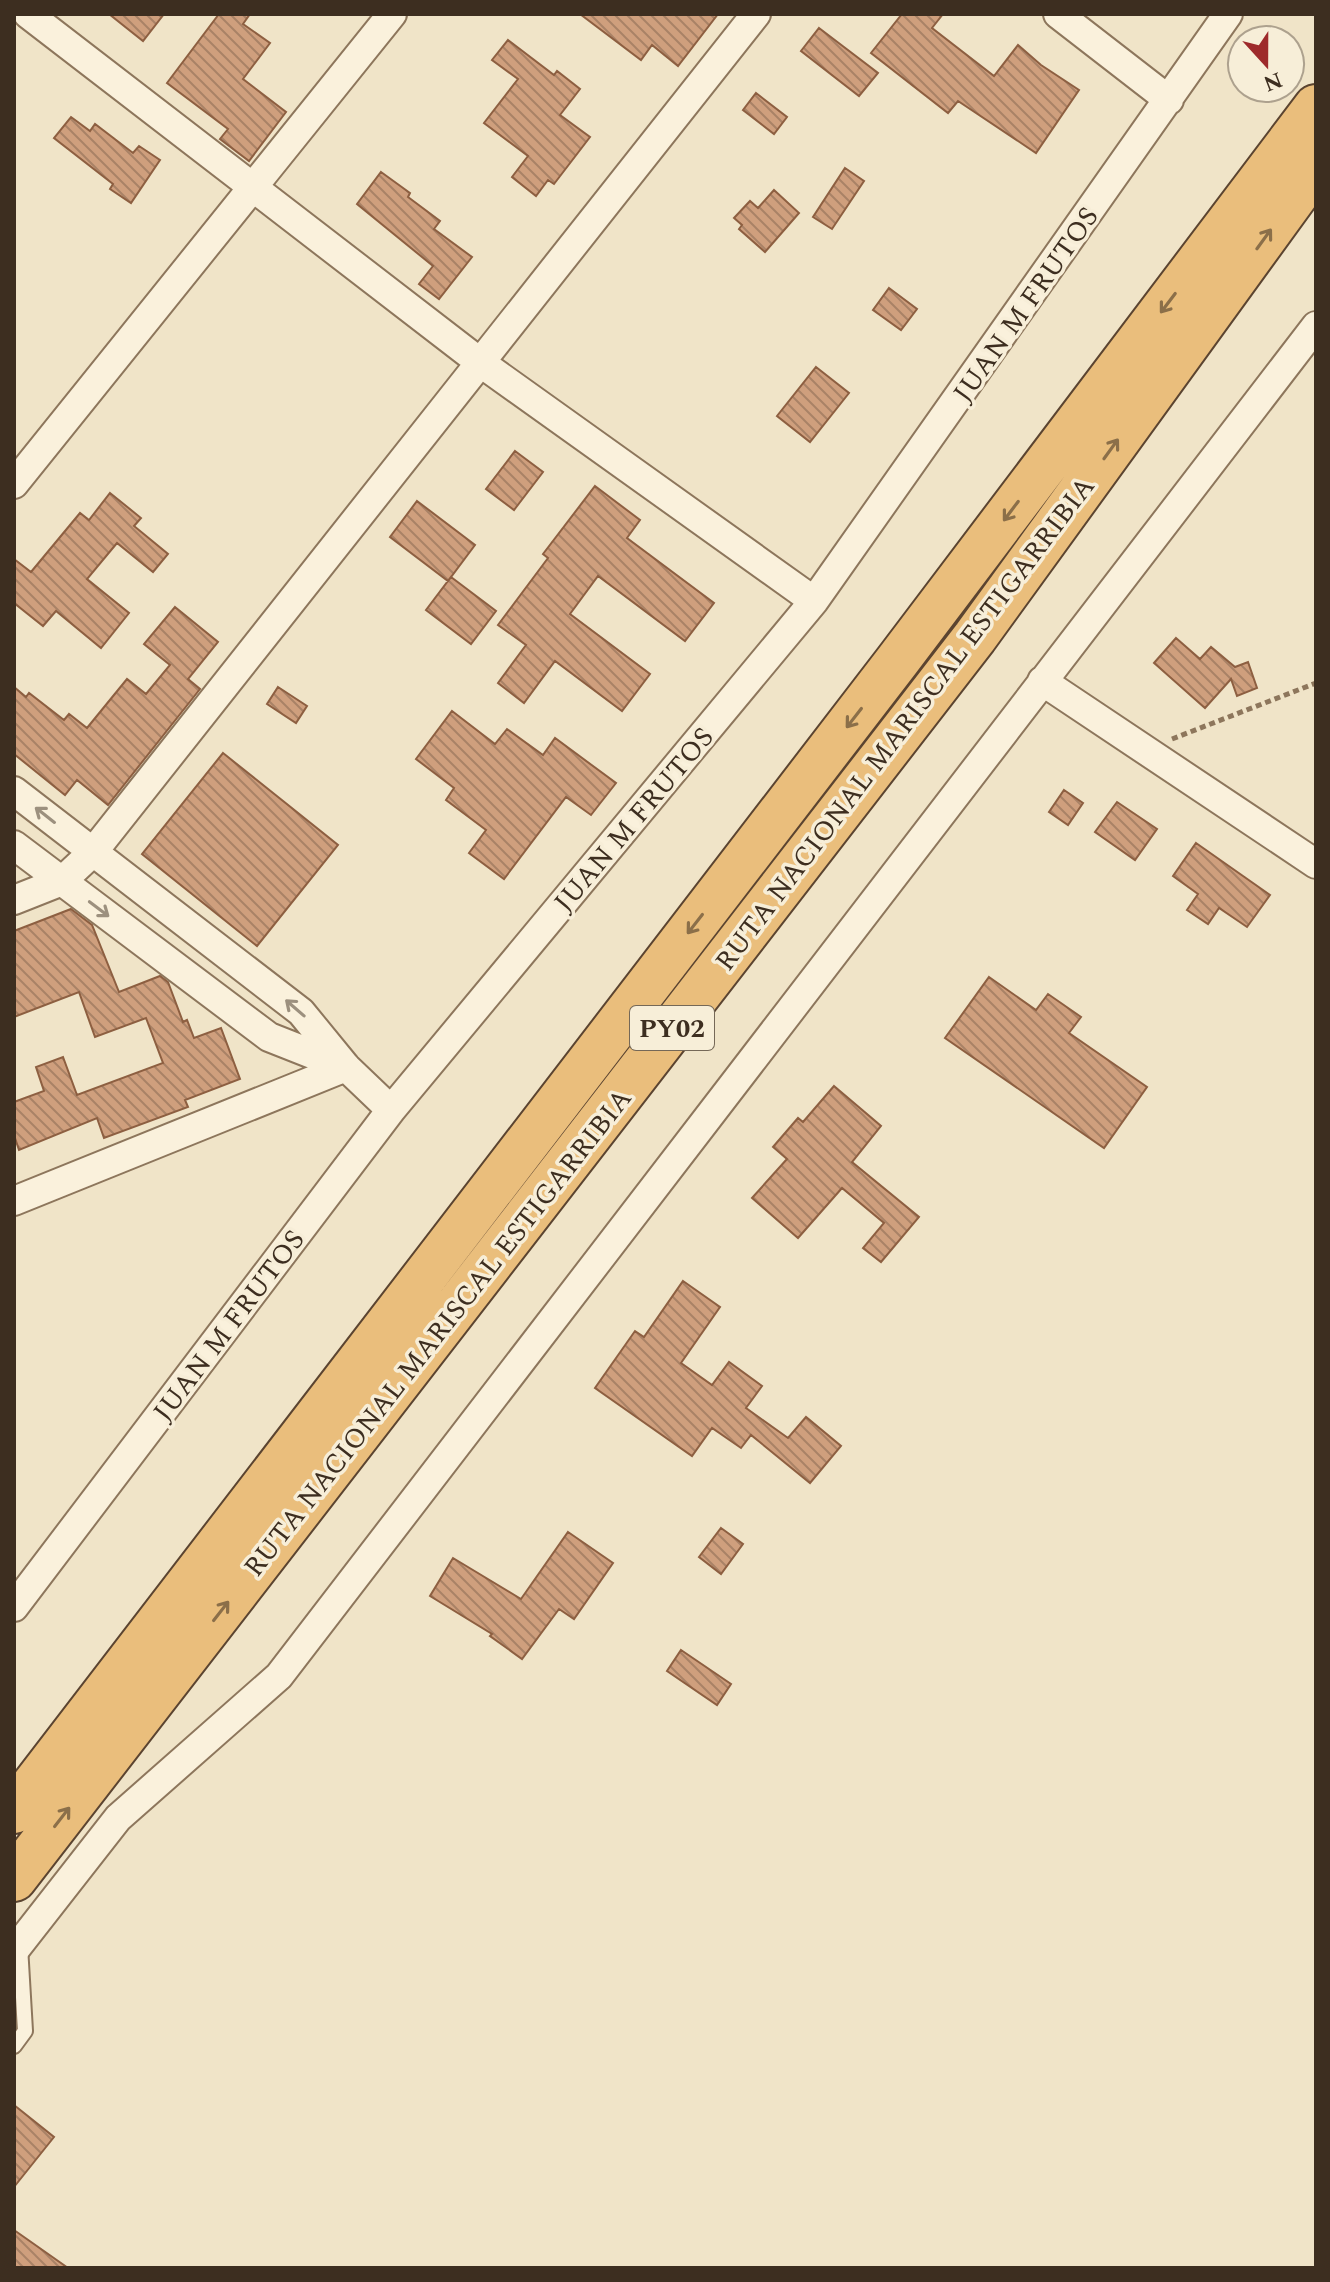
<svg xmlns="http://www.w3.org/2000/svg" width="1330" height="2282" font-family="Spectral,serif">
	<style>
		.building { fill: url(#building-back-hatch); stroke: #8d5f41; stroke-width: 2 }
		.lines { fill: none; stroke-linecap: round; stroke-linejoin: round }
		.service-casing { stroke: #8d765c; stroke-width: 18 }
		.minor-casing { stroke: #8d765c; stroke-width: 32 }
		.trunk-casing { stroke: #5b4430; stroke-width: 48 }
		.path { stroke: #8d765c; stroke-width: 5; stroke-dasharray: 6 4; stroke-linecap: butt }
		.service { stroke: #faf1dc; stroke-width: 14 }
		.minor { stroke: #faf1dc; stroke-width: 28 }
		.trunk { stroke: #eabe7c; stroke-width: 44 }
		.oneway { stroke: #8b6f49 }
		.oneway2 { stroke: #9c907e }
		.labels { text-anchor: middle; stroke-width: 7; stroke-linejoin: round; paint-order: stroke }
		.shield { fill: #f7eed8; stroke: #756857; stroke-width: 2 }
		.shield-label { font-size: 26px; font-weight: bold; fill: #3d2e20 }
		.street-label { font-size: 28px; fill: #3d2e20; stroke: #f7eed8 }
	</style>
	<defs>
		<pattern id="building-back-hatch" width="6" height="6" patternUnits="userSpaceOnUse" patternTransform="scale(2)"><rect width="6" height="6" fill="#cf9f7d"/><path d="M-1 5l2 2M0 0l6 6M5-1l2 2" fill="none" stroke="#a98266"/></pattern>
	</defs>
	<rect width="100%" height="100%" fill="#f0e4c8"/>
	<path class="building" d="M 109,14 L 164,14 L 143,41 Z
		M 219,14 L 250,14 L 243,24 L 270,43 L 243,79 L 286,112 L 249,161 L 220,139 L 228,129 L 167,83 Z
		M 580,14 L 718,14 L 678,66 L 652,45 L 641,60 Z
		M 902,14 L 943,14 L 932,28 L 994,76 L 1018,45 L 1041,65 L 1079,90 L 1036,153 L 958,101 L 948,113 L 871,53 Z
		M 819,28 L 878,73 L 859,96 L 801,51 Z
		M 508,40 L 554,75 L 557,71 L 580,89 L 560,115 L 590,137 L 554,184 L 548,180 L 536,196 L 512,177 L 528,156 L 484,123 L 518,79 L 492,60 Z
		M 756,93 L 787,117 L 774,134 L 743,110 Z
		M 71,117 L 90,131 L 95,124 L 133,153 L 139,146 L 160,160 L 131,203 L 110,189 L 113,184 L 54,138 Z
		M 845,168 L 864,181 L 832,229 L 813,217 Z
		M 381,172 L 410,193 L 408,197 L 440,221 L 434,229 L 472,257 L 439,299 L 419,284 L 433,266 L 357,204 Z
		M 774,190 L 799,213 L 765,252 L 739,229 L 742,225 L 734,218 L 750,201 L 758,208 Z
		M 889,288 L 917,309 L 901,330 L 873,310 Z
		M 816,367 L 849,393 L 810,442 L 777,416 Z
		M 515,451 L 543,472 L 514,510 L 486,489 Z
		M 595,486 L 640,520 L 627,538 L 714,603 L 685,641 L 598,576 L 570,614 L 650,674 L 622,711 L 555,661 L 524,703 L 498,683 L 526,645 L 498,625 L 548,558 L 543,554 Z
		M 110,493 L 141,518 L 134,526 L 168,554 L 153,572 L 117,543 L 87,579 L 129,613 L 101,648 L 56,611 L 43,626 L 14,603 L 14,559 L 31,572 L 80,513 L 89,520 Z
		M 417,501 L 475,545 L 448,581 L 390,537 Z
		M 451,577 L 496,611 L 471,644 L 426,610 Z
		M 175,607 L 218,642 L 188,679 L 200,689 L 108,805 L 77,780 L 65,795 L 14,754 L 14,687 L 26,697 L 29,693 L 64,720 L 69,714 L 87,728 L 127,679 L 146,694 L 170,665 L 144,644 Z
		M 1176,638 L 1200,659 L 1211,647 L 1235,667 L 1248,662 L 1257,688 L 1237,696 L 1231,679 L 1205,708 L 1154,663 Z
		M 278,687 L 307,706 L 296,723 L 267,704 Z
		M 452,711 L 495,744 L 507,729 L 543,755 L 555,738 L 616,783 L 591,815 L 566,797 L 504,879 L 469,853 L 486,830 L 446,800 L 454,788 L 416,759 Z
		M 223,753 L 338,845 L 257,946 L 142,854 Z
		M 1064,790 L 1083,803 L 1068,825 L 1049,812 Z
		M 1117,802 L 1157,829 L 1135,860 L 1095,832 Z
		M 1196,843 L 1270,895 L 1247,927 L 1219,908 L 1208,924 L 1187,910 L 1198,894 L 1173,876 Z
		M 71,909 L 92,925 L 119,992 L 160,976 L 168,982 L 183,1022 L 187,1020 L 194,1038 L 221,1028 L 240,1079 L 185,1100 L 188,1107 L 104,1138 L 97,1118 L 19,1150 L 14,1135 L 14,1102 L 44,1091 L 36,1067 L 63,1057 L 77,1095 L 163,1063 L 146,1018 L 95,1037 L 79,992 L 14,1017 L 14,931 Z
		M 989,977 L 1036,1010 L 1048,994 L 1081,1017 L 1069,1033 L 1147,1087 L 1104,1148 L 945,1038 Z
		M 834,1086 L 881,1126 L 852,1162 L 919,1217 L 881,1262 L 863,1248 L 884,1223 L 842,1188 L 798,1238 L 752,1198 L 787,1159 L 773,1147 L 798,1118 L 803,1122 Z
		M 683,1281 L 720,1307 L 681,1363 L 712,1385 L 729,1362 L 762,1386 L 746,1408 L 788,1438 L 806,1417 L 841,1446 L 810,1483 L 751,1435 L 741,1448 L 712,1428 L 692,1456 L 595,1388 L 635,1331 L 644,1337 Z
		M 721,1528 L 743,1544 L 721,1574 L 699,1557 Z
		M 568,1532 L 613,1563 L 574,1619 L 559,1609 L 522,1659 L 490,1636 L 492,1634 L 430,1596 L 453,1558 L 521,1599 Z
		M 681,1650 L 731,1684 L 717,1705 L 667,1671 Z
		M 14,2105 L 54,2137 L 14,2187 Z
		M 14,2230 L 68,2268 L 14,2268 Z"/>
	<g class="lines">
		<defs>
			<path id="service" d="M 14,2046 L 25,2031 L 20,1946"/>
			<path id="minor" d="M 28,14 L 481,363 L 814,601
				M 1058,14 L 1169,100
				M 14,484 L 392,14
				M 1042,681 L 1316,864
				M 14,791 L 301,1012 L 346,1067 L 391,1110
				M 14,845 L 269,1037 L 345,1067
				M 14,900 L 62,881 L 93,852 L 756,14
				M 14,1201 L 346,1067
				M 14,1607 L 391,1110 L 814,601 L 1228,14
				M 14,1951 L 118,1818 L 279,1676 L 1316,326"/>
			<path id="trunk" d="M 14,1811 L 898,660 L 1316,107
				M 14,1879 L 975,637 L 1316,167"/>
		</defs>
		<use href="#service" class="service-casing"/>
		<use href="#minor" class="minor-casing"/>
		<use href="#trunk" class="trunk-casing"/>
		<path class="path" d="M 1172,739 L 1316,683"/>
		<use href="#service" class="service"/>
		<use href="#minor" class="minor"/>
		<use href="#trunk" class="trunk"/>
	</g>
	<defs><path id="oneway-shaft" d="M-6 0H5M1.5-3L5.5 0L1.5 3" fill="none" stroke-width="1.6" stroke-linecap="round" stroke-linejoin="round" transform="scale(2)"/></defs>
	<g class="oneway">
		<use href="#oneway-shaft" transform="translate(1264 239) rotate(-54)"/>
		<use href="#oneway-shaft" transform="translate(1168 303) rotate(127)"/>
		<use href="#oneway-shaft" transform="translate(1111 449) rotate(-54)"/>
		<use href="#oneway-shaft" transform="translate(1011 511) rotate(127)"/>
		<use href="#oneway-shaft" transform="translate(854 718) rotate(128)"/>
		<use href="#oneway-shaft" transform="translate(695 924) rotate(128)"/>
		<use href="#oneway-shaft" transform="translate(221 1611) rotate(-52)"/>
		<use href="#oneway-shaft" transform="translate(62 1817) rotate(-52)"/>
	</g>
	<g class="oneway2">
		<use href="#oneway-shaft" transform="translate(45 815) rotate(-142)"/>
		<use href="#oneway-shaft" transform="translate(99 909) rotate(37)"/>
		<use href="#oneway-shaft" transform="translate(295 1008) rotate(-139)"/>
	</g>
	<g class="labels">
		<rect class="shield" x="630" y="1006" width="84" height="44" rx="6"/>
		<g class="shield-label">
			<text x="672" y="1037">PY02</text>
		</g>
		<g class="street-label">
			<text transform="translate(1025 304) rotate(-55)" y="10">JUAN M FRUTOS</text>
			<text transform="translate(904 723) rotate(-53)" y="10">RUTA NACIONAL MARISCAL ESTIGARRIBIA</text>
			<text transform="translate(633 819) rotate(-50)" y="10">JUAN M FRUTOS</text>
			<text transform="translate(228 1325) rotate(-53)" y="10">JUAN M FRUTOS</text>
			<text transform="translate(437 1332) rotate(-52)" y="10">RUTA NACIONAL MARISCAL ESTIGARRIBIA</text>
		</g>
	</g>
	<rect width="1330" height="2282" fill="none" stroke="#3d2e20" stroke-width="32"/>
	<g transform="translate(1266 64) rotate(159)"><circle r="38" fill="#f7eed8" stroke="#ada18e" stroke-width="2"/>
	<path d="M0-6L14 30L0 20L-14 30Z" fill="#9e2a2b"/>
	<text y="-12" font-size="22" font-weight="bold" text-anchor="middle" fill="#3d2e20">N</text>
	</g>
</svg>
